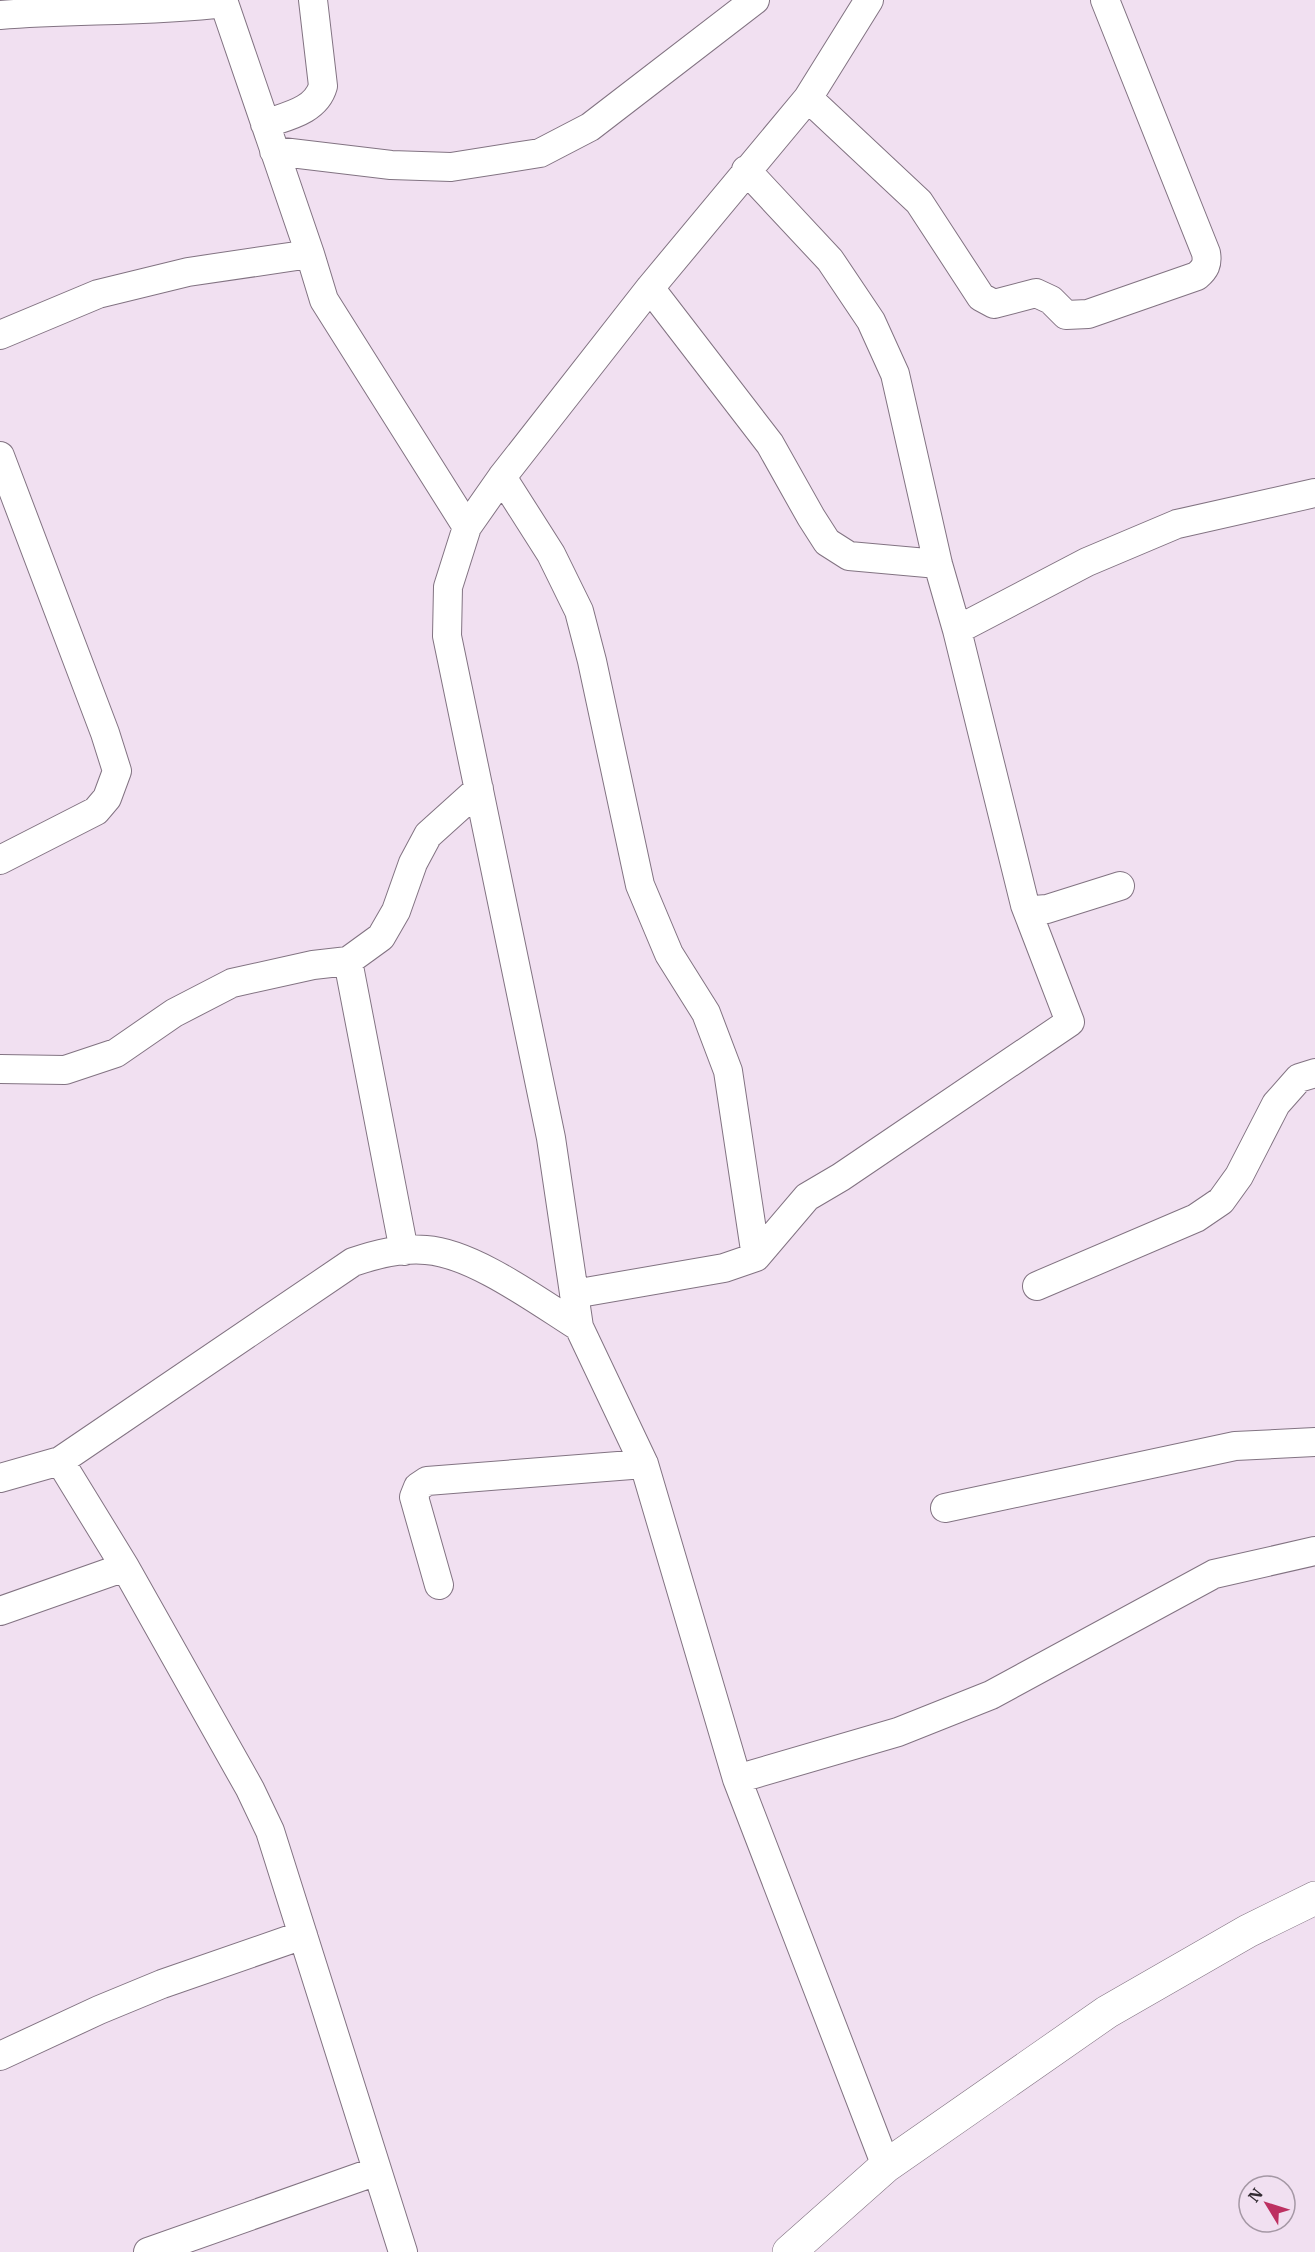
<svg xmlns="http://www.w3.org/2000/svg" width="1315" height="2252" font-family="'IBM Plex Serif',serif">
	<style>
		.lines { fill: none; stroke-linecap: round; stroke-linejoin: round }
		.minor-casing { stroke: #827382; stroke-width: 30 }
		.tertiary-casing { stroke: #827382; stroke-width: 34 }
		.minor { stroke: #fff; stroke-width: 28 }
		.tertiary { stroke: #fff; stroke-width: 33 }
	</style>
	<rect width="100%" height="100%" fill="#f1e0f1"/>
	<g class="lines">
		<defs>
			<path id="minor" d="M 223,0 L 310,254 L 324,300 L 467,527
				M 869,0 L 808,98 L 650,288 L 502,477 L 467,527 L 448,587 L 447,636 L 551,1138 L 579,1327 L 644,1464 L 737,1779 L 886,2166
				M 0,15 C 75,9 150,12 224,3
				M 808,98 L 919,202 L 981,297 L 994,304 L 1036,293 L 1051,300 L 1066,315 L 1088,314 L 1197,276 C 1205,269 1208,264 1206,253 L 1105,0
				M 265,124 C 287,116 316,111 323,86 L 313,0
				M 274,151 L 391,165 L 451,167 L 540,153 L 590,127 L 755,0
				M 746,170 L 830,260 L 871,321 L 895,374 L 938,564 L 957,630 L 1025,905 L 1034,910 L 1047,909 L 1120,886
				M 650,288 L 770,444 L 811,517 L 827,542 L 849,556 L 938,564
				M 0,335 L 98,294 L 188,272 L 310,254
				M 0,456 L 105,733 L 117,771 L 107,798 L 96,811 L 0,860
				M 502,477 L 551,554 L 579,611 L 592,661 L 640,885 L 669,954 L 706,1013 L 728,1071 L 756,1257
				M 957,630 L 1087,562 L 1177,524 L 1315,493
				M 348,961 L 404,1251
				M 0,1069 L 65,1070 L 116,1053 L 174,1013 L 232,983 L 313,965 L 348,961 L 381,937 L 396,911 L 413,863 L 428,835 L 479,789
				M 1037,1286 L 1196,1218 L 1221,1201 L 1239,1176 L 1276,1104 L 1299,1078 L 1315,1073
				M 574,1294 L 724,1268 L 756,1257 L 807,1197 L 841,1177 L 1070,1022 L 1025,905
				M 60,1461 L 125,1567 L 250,1789 L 270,1831 L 403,2252
				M 0,1478 L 60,1461 L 353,1262 C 377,1254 400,1248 426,1250 C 473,1253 539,1302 579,1327
				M 945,1508 L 1235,1446 L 1315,1442
				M 439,1585 L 414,1497 L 418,1487 L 427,1481 L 644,1464
				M 0,1611 L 125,1567
				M 737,1779 L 898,1732 L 991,1695 L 1214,1574 L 1315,1551
				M 0,2056 L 99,2010 L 162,1984 L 303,1935
				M 148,2252 L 377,2171"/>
			<path id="tertiary" d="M 789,2252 L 886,2166 L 1107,2012 L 1248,1931 L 1315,1898"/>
		</defs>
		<use href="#minor" class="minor-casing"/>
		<use href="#tertiary" class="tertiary-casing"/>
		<use href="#minor" class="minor"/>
		<use href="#tertiary" class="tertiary"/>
	</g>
	<g transform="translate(1267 2204) rotate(308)"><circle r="28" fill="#f1e0f1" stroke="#a598a5" stroke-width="1.5"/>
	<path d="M0-4.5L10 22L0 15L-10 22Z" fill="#bd3061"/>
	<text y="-9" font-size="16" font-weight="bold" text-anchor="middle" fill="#332c33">N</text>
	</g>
</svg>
